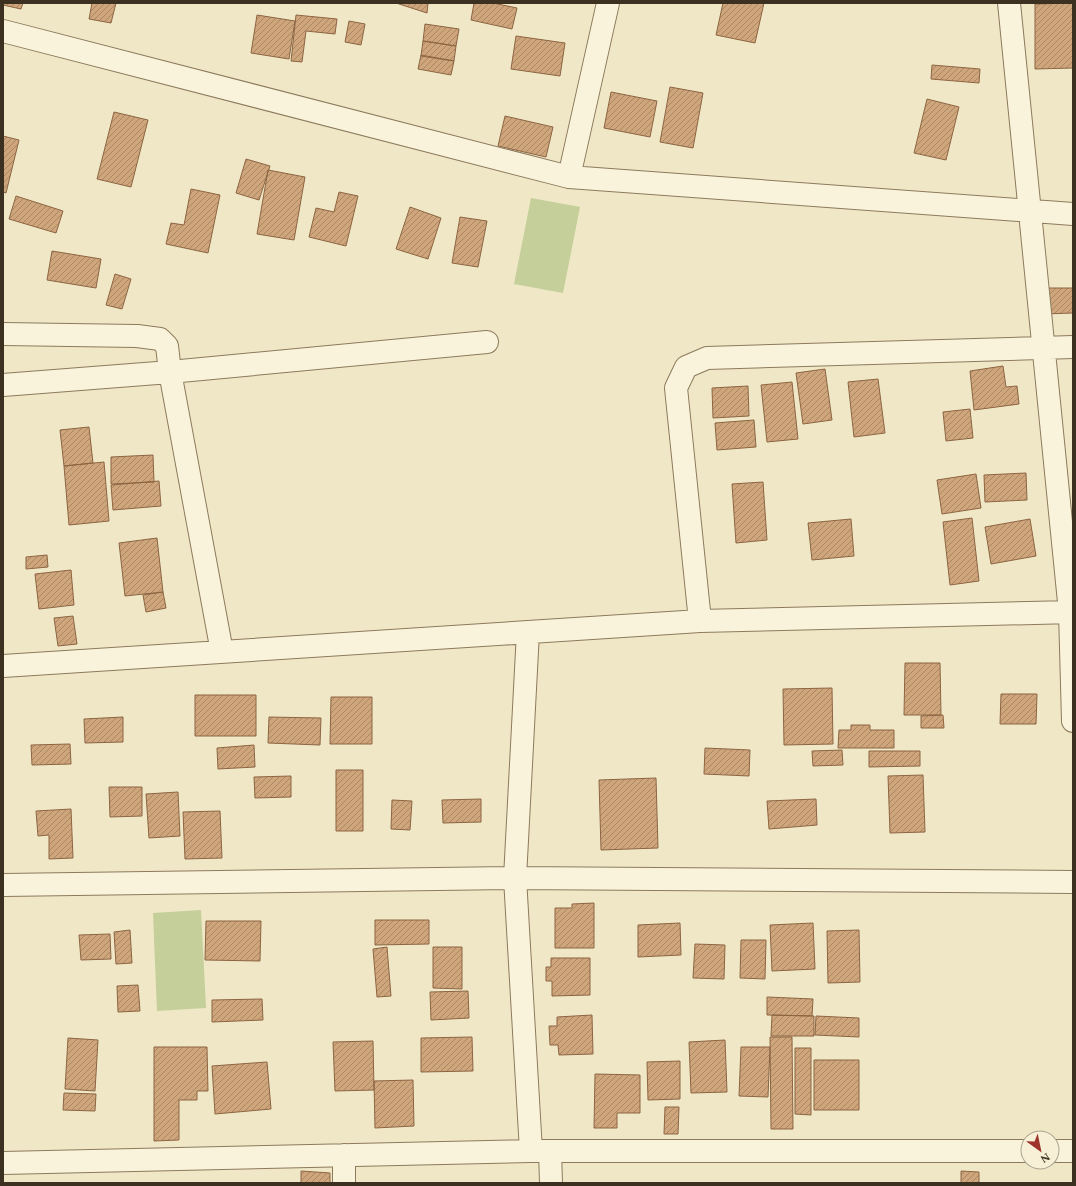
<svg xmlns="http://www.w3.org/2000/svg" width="1076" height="1186" font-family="Spectral,serif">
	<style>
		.pitch { fill: #c4cf9a }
		.building { fill: url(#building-hatch); stroke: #8c6541 }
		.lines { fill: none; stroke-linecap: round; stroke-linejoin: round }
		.minor-casing { stroke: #8c7a5c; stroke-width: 24 }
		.minor { stroke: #faf3db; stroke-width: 22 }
	</style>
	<defs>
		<pattern id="building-hatch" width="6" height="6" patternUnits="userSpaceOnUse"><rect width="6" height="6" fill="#cfa57c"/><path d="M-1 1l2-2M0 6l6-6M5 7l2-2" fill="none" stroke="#a98765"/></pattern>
	</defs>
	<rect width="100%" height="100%" fill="#f0e7c7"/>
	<path class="pitch" d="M 531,198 L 580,207 L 563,293 L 514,284 Z
		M 201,910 L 206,1008 L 157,1011 L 153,913 Z"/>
	<path class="building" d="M 3,3 L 23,3 L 21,9 L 3,5 Z
		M 92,3 L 116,3 L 111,23 L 89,19 Z
		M 396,3 L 428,3 L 427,13 Z
		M 474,3 L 493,3 L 517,8 L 512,29 L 471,20 Z
		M 723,3 L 764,3 L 755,43 L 716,35 Z
		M 1073,3 L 1073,68 L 1035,69 L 1035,4 Z
		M 257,15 L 295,21 L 289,59 L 251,53 Z
		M 296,15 L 337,19 L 335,34 L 306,31 L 302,62 L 291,61 Z
		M 349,21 L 365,24 L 361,45 L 345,42 Z
		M 425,24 L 459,29 L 456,46 L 423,41 Z
		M 516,36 L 565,43 L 560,76 L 511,69 Z
		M 423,41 L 456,46 L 454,61 L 421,56 Z
		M 421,55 L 454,61 L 451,75 L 418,69 Z
		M 932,65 L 980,69 L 979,83 L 931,79 Z
		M 670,87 L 703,93 L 693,148 L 660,142 Z
		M 611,92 L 657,101 L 650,137 L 604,128 Z
		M 927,99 L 959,107 L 946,160 L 914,153 Z
		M 114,112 L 148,120 L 131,187 L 97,179 Z
		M 505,116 L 553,127 L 546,157 L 498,146 Z
		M 3,136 L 19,140 L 6,193 L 3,192 Z
		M 246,159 L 270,166 L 259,200 L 236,193 Z
		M 268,170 L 305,177 L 294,240 L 257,234 Z
		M 191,189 L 220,195 L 208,253 L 166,244 L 171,223 L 184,225 Z
		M 339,192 L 358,196 L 346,246 L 309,237 L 316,208 L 334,212 Z
		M 16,196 L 63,211 L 56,233 L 9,219 Z
		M 410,207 L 441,218 L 428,259 L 396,249 Z
		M 460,217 L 487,221 L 478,267 L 452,263 Z
		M 52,251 L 101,259 L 96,288 L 47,280 Z
		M 115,274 L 131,279 L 122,309 L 106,305 Z
		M 1043,288 L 1073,288 L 1073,313 L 1044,314 Z
		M 1003,366 L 1006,387 L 1017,386 L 1019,404 L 974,410 L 970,371 Z
		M 825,369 L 832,420 L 803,424 L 796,373 Z
		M 878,379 L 885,433 L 854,437 L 848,382 Z
		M 792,382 L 798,439 L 767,442 L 761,385 Z
		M 748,386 L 749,416 L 713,418 L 712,388 Z
		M 970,409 L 973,438 L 946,441 L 943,412 Z
		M 754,420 L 756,447 L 717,450 L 715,423 Z
		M 89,427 L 93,463 L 64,466 L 60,430 Z
		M 153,455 L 154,482 L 111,484 L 111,457 Z
		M 104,462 L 109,521 L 69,525 L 64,466 Z
		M 1026,473 L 1027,500 L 985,502 L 984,475 Z
		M 976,474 L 981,508 L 942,514 L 937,480 Z
		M 159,481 L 161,506 L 113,510 L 111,485 Z
		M 763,482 L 767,540 L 736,543 L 732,484 Z
		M 972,518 L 979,581 L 950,585 L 943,522 Z
		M 851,519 L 854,556 L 812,560 L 808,523 Z
		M 1030,519 L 1036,556 L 991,564 L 985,527 Z
		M 157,538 L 163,592 L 125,596 L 119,543 Z
		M 47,555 L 48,567 L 26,569 L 26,557 Z
		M 71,570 L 74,605 L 39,609 L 35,574 Z
		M 163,592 L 166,608 L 146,612 L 143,595 Z
		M 73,616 L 77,644 L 58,646 L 54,618 Z
		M 905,663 L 940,663 L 941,715 L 904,715 Z
		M 832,688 L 833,744 L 784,745 L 783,689 Z
		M 1001,694 L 1037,694 L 1036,724 L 1000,724 Z
		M 195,695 L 256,695 L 256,736 L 195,736 Z
		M 331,697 L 372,697 L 372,744 L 330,744 Z
		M 943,715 L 944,728 L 921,728 L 921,716 Z
		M 123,717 L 123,742 L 85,743 L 84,719 Z
		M 269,717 L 321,718 L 320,745 L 268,743 Z
		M 851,725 L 870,725 L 870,730 L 894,730 L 894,748 L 838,748 L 839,730 L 851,730 Z
		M 70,744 L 71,764 L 32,765 L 31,745 Z
		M 254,745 L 255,767 L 218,769 L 217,748 Z
		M 705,748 L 750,750 L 749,776 L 704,774 Z
		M 842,750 L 843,765 L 813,766 L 812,751 Z
		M 869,751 L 920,751 L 920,766 L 869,767 Z
		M 336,770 L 363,770 L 363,831 L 336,831 Z
		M 923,775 L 925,832 L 890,833 L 888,776 Z
		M 291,776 L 291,797 L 255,798 L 254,777 Z
		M 656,778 L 658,848 L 601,850 L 599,780 Z
		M 109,787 L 142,787 L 142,816 L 110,817 Z
		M 178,792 L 180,836 L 149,838 L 146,794 Z
		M 481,799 L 481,822 L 443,823 L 442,800 Z
		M 816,799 L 817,825 L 769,829 L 767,801 Z
		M 392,800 L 412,801 L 410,830 L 391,829 Z
		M 71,809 L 73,858 L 49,859 L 49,835 L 38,836 L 36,811 Z
		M 220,811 L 222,858 L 185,859 L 183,812 Z
		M 594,903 L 594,948 L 555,948 L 555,908 L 572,908 L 572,904 Z
		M 375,920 L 429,920 L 429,944 L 375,945 Z
		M 206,921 L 261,921 L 260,961 L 205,960 Z
		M 680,923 L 681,955 L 638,957 L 638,925 Z
		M 813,923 L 815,969 L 772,971 L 770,925 Z
		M 130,930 L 132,963 L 116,964 L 114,932 Z
		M 859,930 L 860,982 L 828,983 L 827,931 Z
		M 110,934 L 111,959 L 81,960 L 79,935 Z
		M 741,940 L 766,940 L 765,979 L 740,978 Z
		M 695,944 L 725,945 L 724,979 L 693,978 Z
		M 387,947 L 391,996 L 377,997 L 373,949 Z
		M 433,947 L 462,947 L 462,989 L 433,988 Z
		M 551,958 L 590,958 L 590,995 L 552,996 L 552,981 L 546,981 L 546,967 L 551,967 Z
		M 138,985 L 140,1011 L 118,1012 L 117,986 Z
		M 468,991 L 469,1018 L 431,1020 L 430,992 Z
		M 767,997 L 813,999 L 812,1016 L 767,1015 Z
		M 262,999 L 263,1020 L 212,1022 L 212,1000 Z
		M 592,1015 L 593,1054 L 559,1055 L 558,1045 L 550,1045 L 549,1026 L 557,1026 L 557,1017 Z
		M 772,1015 L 814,1016 L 814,1036 L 771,1036 Z
		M 816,1016 L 859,1018 L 859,1037 L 815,1035 Z
		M 472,1037 L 473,1071 L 421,1072 L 421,1038 Z
		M 770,1037 L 792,1037 L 793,1129 L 771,1129 Z
		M 68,1038 L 98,1040 L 95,1091 L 65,1089 Z
		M 725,1040 L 727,1092 L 691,1093 L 689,1042 Z
		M 373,1041 L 374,1090 L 335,1091 L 333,1042 Z
		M 154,1047 L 207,1047 L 208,1091 L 197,1091 L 197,1100 L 179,1100 L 179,1140 L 154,1141 Z
		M 741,1047 L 770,1047 L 768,1097 L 739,1096 Z
		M 795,1048 L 811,1048 L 811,1115 L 795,1114 Z
		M 814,1060 L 859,1060 L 859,1110 L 814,1110 Z
		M 680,1061 L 680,1099 L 648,1100 L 647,1062 Z
		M 267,1062 L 271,1109 L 215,1114 L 212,1066 Z
		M 595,1074 L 640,1075 L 640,1113 L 617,1113 L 617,1128 L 594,1128 Z
		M 413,1080 L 414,1126 L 375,1128 L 374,1081 Z
		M 64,1093 L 96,1094 L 95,1111 L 63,1110 Z
		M 665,1107 L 679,1107 L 678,1134 L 664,1134 Z
		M 301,1171 L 330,1173 L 330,1183 L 301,1183 Z
		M 961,1171 L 979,1172 L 979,1183 L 961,1183 Z"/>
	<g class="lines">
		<defs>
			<path id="minor" d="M 1009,3 L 1070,612 L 1073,721
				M 3,31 L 569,177 L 1073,214
				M 569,177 L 608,3
				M 3,334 L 137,336 L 160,339 L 167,346 L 170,372 L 222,652
				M 3,385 L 170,372 L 487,342
				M 700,621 L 676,388 L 686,367 L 707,358 L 1073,347
				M 528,632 L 515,878 L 531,1151
				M 3,666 L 700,621 L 1073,612
				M 3,885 L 515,878 L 1073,882
				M 550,1151 L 551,1183
				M 1052,1151 L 1073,1151
				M 3,1163 L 531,1151 L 1028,1151
				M 344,1183 L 344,1155"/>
		</defs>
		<use href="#minor" class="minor-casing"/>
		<use href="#minor" class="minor"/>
	</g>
	<rect width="1076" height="1186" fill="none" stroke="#3c3020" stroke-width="8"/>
	<g transform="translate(1040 1150) rotate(147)"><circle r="19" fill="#f7f0d7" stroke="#aca38e"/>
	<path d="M0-3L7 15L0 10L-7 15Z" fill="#9d332a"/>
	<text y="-6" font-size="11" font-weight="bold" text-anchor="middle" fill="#3c3020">N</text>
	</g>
</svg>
